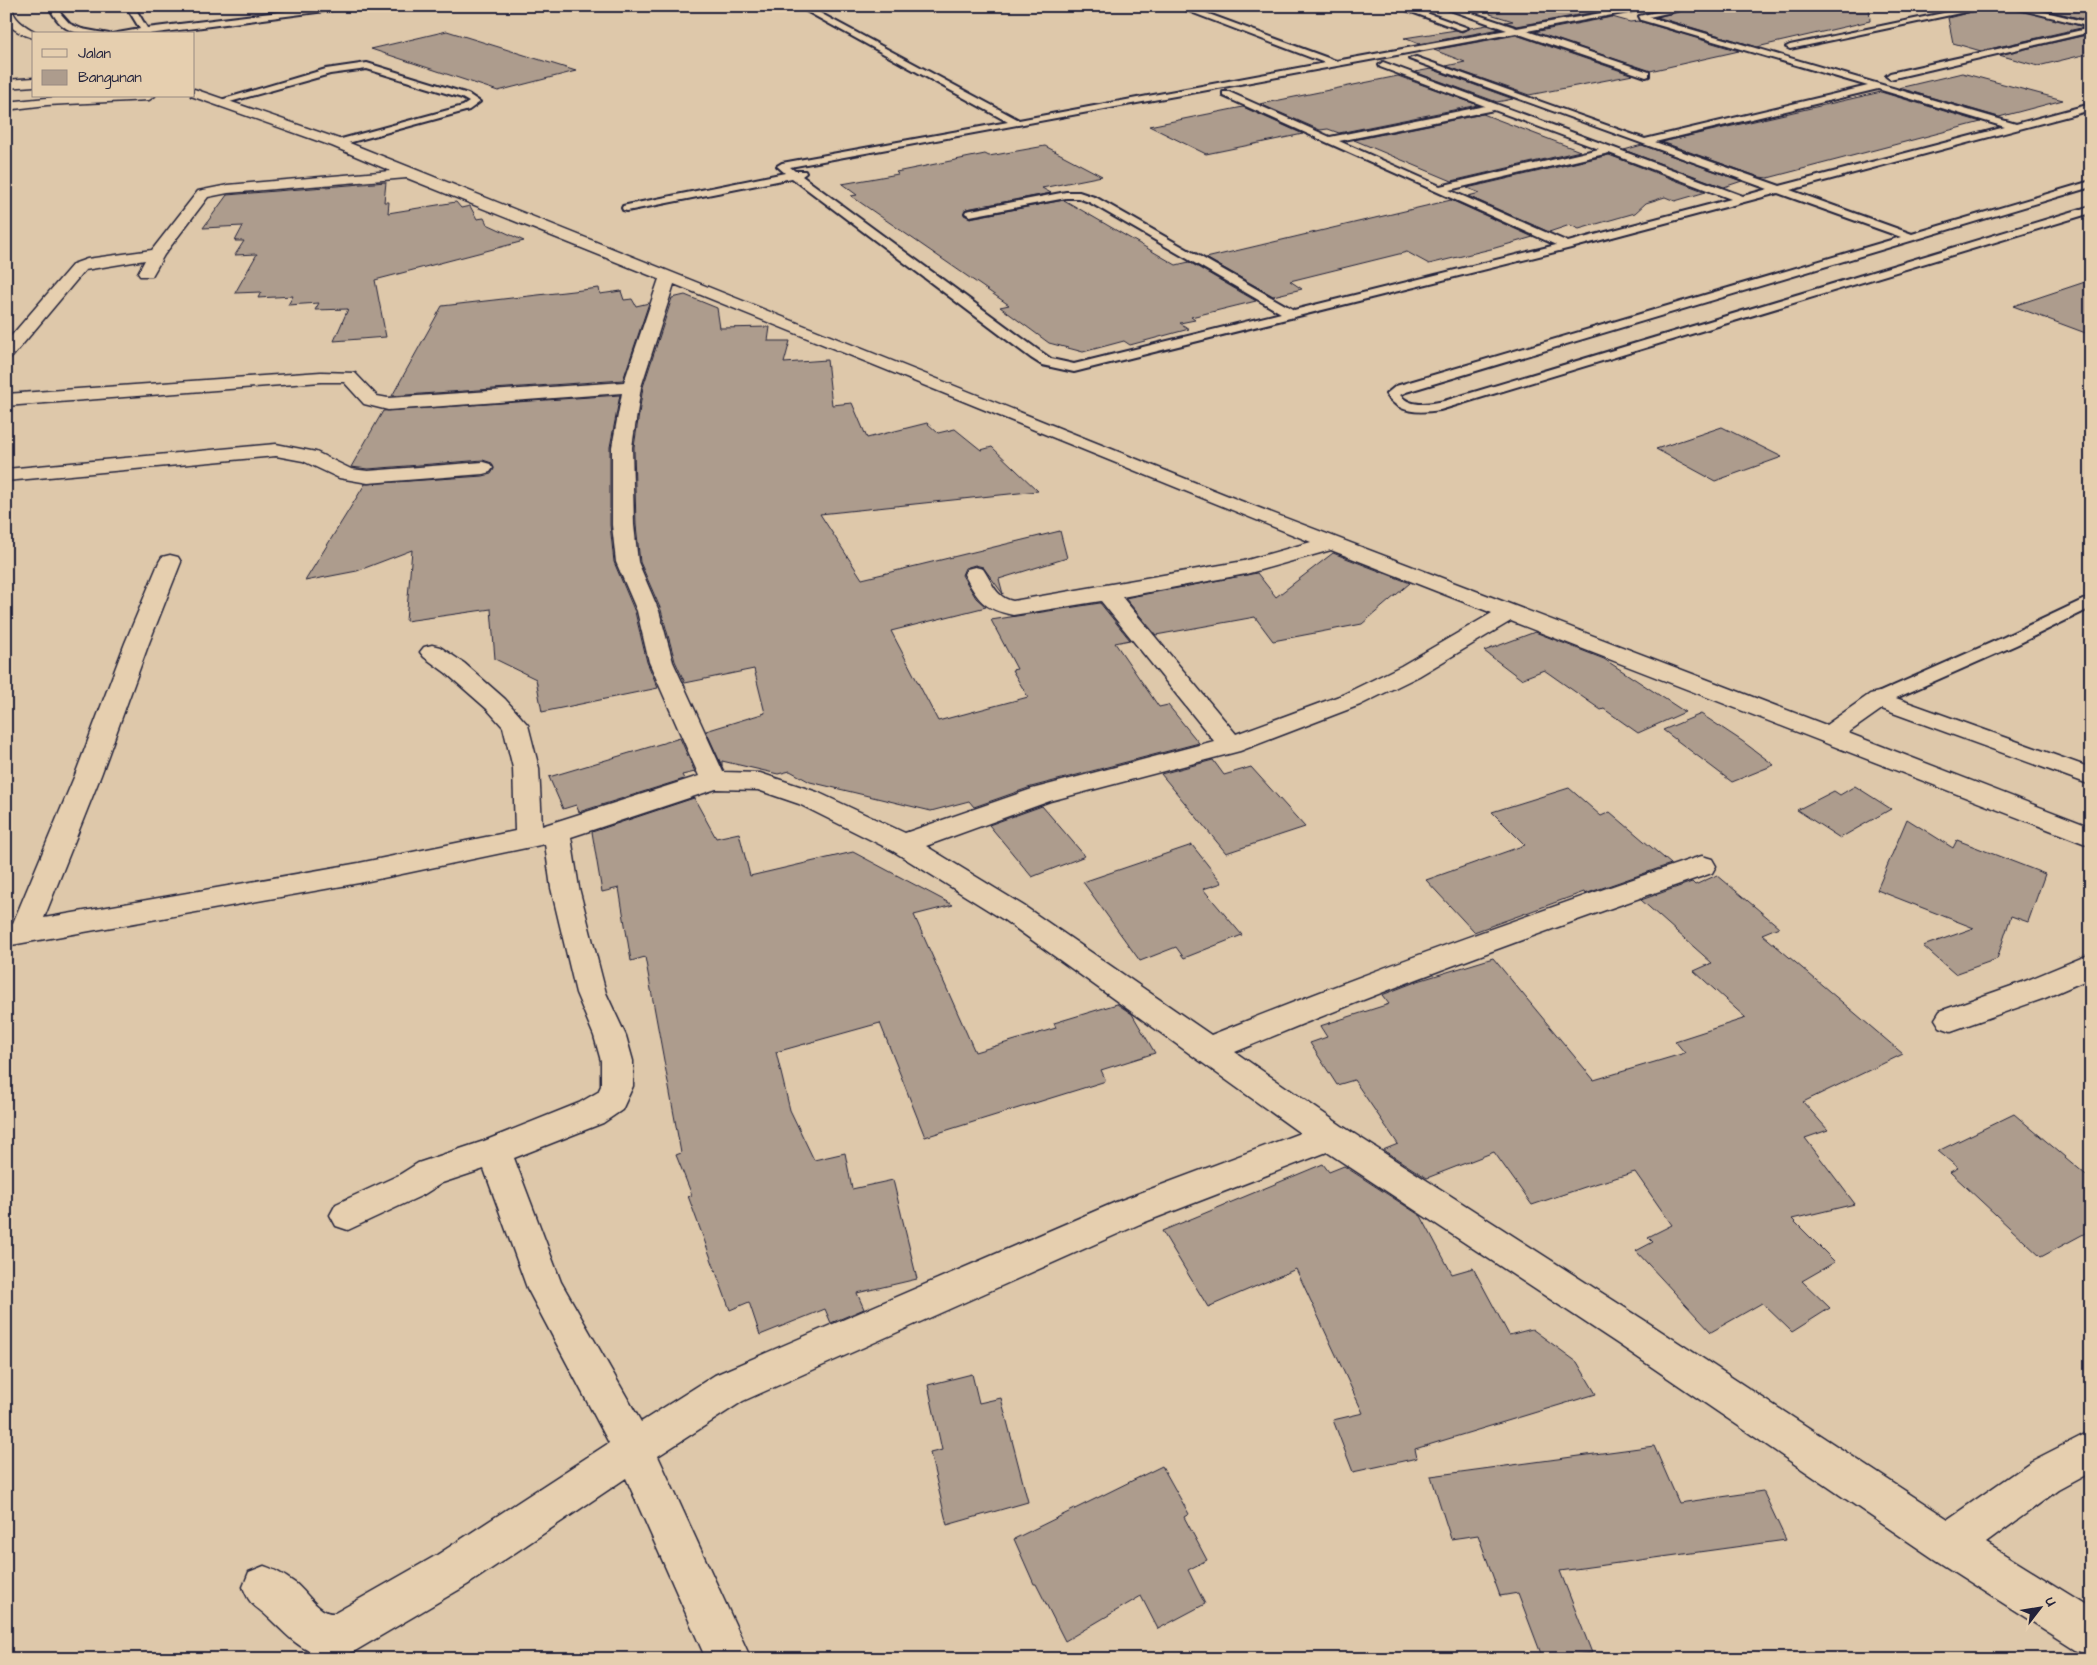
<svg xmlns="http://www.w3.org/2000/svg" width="2097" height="1665" font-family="'Architects Daughter',sans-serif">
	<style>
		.building { fill: #ad9c8d; stroke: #22223b }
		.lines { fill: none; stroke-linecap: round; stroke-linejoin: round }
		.service-casing { stroke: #22223b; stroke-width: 4 }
		.minor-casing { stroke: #22223b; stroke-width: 3 }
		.service { fill: #e6cfaf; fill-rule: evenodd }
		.minor { fill: #e6cfaf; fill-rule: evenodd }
	</style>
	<rect width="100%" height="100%" fill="#dec8aa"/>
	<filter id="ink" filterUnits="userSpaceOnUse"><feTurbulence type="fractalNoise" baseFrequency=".02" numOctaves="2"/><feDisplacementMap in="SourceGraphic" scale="10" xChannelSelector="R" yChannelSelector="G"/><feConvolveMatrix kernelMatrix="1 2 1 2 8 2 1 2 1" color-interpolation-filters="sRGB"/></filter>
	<g filter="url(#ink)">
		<path class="building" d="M 1491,6 L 1578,6 L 1596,12 L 1517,26 L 1505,22 L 1513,21 L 1490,14 Z
			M 1701,6 L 1869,6 L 1870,21 L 1757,47 L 1657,17 Z
			M 1995,6 L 2004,6 L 2085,27 L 1981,51 L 1953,43 L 1948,18 Z
			M 2030,6 L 2091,6 L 2091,21 Z
			M 1612,17 L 1630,22 L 1639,21 L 1739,51 L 1650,71 L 1534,32 Z
			M 1487,25 L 1500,29 L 1419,44 L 1404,38 L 1456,30 L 1462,32 L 1470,28 Z
			M 447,31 L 576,71 L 498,91 L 371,49 Z
			M 2091,34 L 2091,53 L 2038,66 L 1999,55 Z
			M 1516,35 L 1633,75 L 1529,95 L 1446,66 L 1465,62 L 1434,50 Z
			M 1431,69 L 1513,99 L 1497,102 L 1415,72 Z
			M 1962,73 L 2063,100 L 1999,117 L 1899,88 Z
			M 1398,76 L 1478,105 L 1339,133 L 1328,129 L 1320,130 L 1260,104 Z
			M 1881,92 L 1981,122 L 1768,178 L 1759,177 L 1662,142 Z
			M 1243,107 L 1303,134 L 1206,154 L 1149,126 Z
			M 1483,114 L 1580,151 L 1452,181 L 1354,140 Z
			M 1642,145 L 1742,181 L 1724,187 L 1624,150 Z
			M 1045,146 L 1102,176 L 1042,188 L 1051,193 L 966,209 L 964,215 L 970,218 L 1064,200 L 1176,265 L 1189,262 L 1256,301 L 1191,317 L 1195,320 L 1180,323 L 1189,329 L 1130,345 L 1124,341 L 1083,352 L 1049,343 L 1000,307 L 1009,305 L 851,196 L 857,195 L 842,184 L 898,174 L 896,172 L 985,154 L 989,156 Z
			M 1609,155 L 1706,192 L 1675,201 L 1665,197 L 1646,203 L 1635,213 L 1579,229 L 1570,225 L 1549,232 L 1468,196 L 1480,193 L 1467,188 Z
			M 386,182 L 384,202 L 389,202 L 388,213 L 456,202 L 461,208 L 470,206 L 477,219 L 484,218 L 487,224 L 524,241 L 375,280 L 386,337 L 334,341 L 348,309 L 315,310 L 319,303 L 288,305 L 293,296 L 258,298 L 261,292 L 235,293 L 257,254 L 235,255 L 244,241 L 235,241 L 243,226 L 203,228 L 227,195 Z
			M 1451,200 L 1533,237 L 1495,248 L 1429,264 L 1407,252 L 1290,281 L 1302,289 L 1273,296 L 1206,258 Z
			M 2091,280 L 2091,335 L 2013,306 Z
			M 599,288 L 600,294 L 621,291 L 624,300 L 632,299 L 636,306 L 649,303 L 623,380 L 392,396 L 442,306 Z
			M 685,295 L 717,308 L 720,328 L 770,327 L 768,341 L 790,341 L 784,363 L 827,360 L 832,405 L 852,403 L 867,438 L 927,423 L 938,433 L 955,429 L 981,450 L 992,447 L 1038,491 L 820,514 L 862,579 L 1060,531 L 1067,558 L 999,579 L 1003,594 L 983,567 L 975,565 L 965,568 L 962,575 L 976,598 L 986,607 L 891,631 L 938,721 L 1028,697 L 1012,670 L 1017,669 L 991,620 L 1100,603 L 1130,640 L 1115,643 L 1159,707 L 1168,705 L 1199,743 L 1031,787 L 974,807 L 969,801 L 931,811 L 810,782 L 790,771 L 778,774 L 722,761 L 722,766 L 706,731 L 765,713 L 754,669 L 685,683 L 675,661 L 661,610 L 640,562 L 636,525 L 634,447 L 643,387 L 672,298 Z
			M 620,395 L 610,447 L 610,525 L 614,562 L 635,612 L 647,662 L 658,688 L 542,712 L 536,679 L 495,659 L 491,609 L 406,621 L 412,550 L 357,571 L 305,581 L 365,484 L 483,476 L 491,474 L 494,469 L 492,463 L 483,460 L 368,469 L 351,467 L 383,411 Z
			M 1722,427 L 1782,457 L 1715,481 L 1656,449 Z
			M 1333,553 L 1410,583 L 1362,624 L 1273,641 L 1255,617 L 1156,635 L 1125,598 L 1257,573 L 1276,597 Z
			M 1535,632 L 1604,659 L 1685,712 L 1638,733 L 1604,709 L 1601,710 L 1544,670 L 1521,679 L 1484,651 Z
			M 1701,714 L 1742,741 L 1774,765 L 1732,782 L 1663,730 Z
			M 680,738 L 695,772 L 682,775 L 684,779 L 579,812 L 576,805 L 563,809 L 549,777 Z
			M 1213,760 L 1224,775 L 1251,767 L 1305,827 L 1226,853 L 1161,774 Z
			M 1855,786 L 1891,809 L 1840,838 L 1797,810 L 1834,791 L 1840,795 Z
			M 1569,788 L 1601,816 L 1610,812 L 1671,864 L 1585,894 L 1584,892 L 1474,932 L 1426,880 L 1525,845 L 1492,812 Z
			M 694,798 L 716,838 L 739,833 L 750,876 L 853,852 L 953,905 L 914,915 L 975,1052 L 1056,1028 L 1054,1023 L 1117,1004 L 1132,1014 L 1155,1053 L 1101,1070 L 1106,1081 L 925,1137 L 880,1023 L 776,1052 L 790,1110 L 814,1160 L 845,1153 L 852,1189 L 893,1180 L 917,1279 L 857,1293 L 864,1309 L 831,1323 L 825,1309 L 760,1335 L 749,1302 L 730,1310 L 688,1196 L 692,1195 L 676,1155 L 681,1153 L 645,957 L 631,961 L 619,888 L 602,892 L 592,832 Z
			M 1042,806 L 1085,856 L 1032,877 L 989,825 Z
			M 1907,819 L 1953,848 L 1957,840 L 2045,874 L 2028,922 L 2011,916 L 1997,959 L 1955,974 L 1923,946 L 1974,928 L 1877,890 Z
			M 1192,845 L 1222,883 L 1203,889 L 1242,935 L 1184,958 L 1176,947 L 1140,961 L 1083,882 Z
			M 1717,875 L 1779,927 L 1762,934 L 1903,1054 L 1803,1102 L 1828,1130 L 1805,1138 L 1855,1204 L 1792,1219 L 1835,1262 L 1802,1281 L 1830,1308 L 1792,1332 L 1762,1303 L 1711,1332 L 1636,1251 L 1653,1242 L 1648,1237 L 1672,1225 L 1635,1172 L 1585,1187 L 1532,1205 L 1494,1152 L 1427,1178 L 1383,1150 L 1398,1144 L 1354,1080 L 1337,1085 L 1310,1043 L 1327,1037 L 1320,1026 L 1389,1004 L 1382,995 L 1418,981 L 1493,958 L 1594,1080 L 1685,1053 L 1675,1041 L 1746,1018 L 1694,971 L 1712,963 L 1641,900 L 1692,882 L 1695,885 Z
			M 2014,1114 L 2091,1179 L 2091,1230 L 2041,1257 L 1950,1172 L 1958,1168 L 1938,1151 Z
			M 1323,1164 L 1329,1172 L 1344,1166 L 1421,1216 L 1452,1274 L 1473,1268 L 1509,1335 L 1532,1329 L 1577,1362 L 1596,1394 L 1415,1449 L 1417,1458 L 1353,1472 L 1333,1420 L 1363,1413 L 1296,1269 L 1208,1307 L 1162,1231 Z
			M 972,1374 L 979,1403 L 1001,1398 L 1028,1502 L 947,1525 L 930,1453 L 942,1450 L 928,1385 Z
			M 1654,1446 L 1679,1503 L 1763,1491 L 1786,1540 L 1560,1571 L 1592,1653 L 1543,1659 L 1518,1593 L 1500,1596 L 1478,1535 L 1451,1539 L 1431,1476 Z
			M 1162,1466 L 1189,1514 L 1184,1517 L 1207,1560 L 1188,1570 L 1205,1604 L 1158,1629 L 1141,1596 L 1065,1641 L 1036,1584 L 1034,1584 L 1014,1539 Z"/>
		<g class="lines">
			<defs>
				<path id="service" d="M 49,6 L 57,6 L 61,14 L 70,24 L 82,29 L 109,34 C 80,34 62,36 49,6 Z
					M 126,6 L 134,6 L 147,28 L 327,6 L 352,6 L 348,8 L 149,34 L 112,34 L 140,29 Z
					M 797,6 L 807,6 L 1019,120 L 1325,63 L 1175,6 L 1187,6 L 1336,61 L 1507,30 L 1439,6 L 1451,6 L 1517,28 L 1641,6 L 1660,6 L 1527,31 L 1649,72 L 1649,76 L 1646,77 L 1516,33 L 790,167 L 795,171 L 805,171 L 806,173 L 802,176 L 1041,352 L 1051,359 L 1074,364 L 1281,313 L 1089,202 L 1078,198 L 1066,198 L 970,216 L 965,213 L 966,211 L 1066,192 L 1079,192 L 1097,198 L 1294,310 L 1556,245 L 1223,96 L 1223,92 L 1229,92 L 1330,137 L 1485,106 L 1380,67 L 1379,65 L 1383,62 L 1743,196 L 1768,189 L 1409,59 L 1416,57 L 1645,139 L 1868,86 L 1641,20 L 1639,16 L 1682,6 L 1699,6 L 1649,17 L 2016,124 L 2091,104 L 2091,110 L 1790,190 L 1912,234 L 2091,181 L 2091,187 L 1406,392 L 1400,395 C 1411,408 1429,404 1444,401 L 2091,206 L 2091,213 L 1440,410 C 1419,413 1398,414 1386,394 L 1396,386 L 1901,237 L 1778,193 L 1571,248 L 1074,372 L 1042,365 L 1031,358 L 792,178 L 627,211 L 623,210 L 622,208 L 623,206 L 627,205 L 785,173 L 777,166 L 782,163 L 1008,122 ZM 1878,89 L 2005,127 L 1780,186 L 1655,142 ZM 1494,110 L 1599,149 L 1440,186 L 1339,141 ZM 1609,153 L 1731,199 L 1568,242 L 1449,190 Z
					M 1395,6 L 1407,6 L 1468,28 L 1461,30 Z
					M 1977,6 L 1993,6 L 1790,49 L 1786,47 L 1790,45 Z
					M 2006,6 L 2021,6 L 2091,23 L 2091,27 Z
					M 2091,28 L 2091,32 L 1890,79 L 1886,76 L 1890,73 Z
					M 367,63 L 468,94 L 480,102 L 469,110 L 337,146 L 332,143 L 334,141 L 463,106 L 469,102 L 462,98 L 367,69 L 330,74 L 219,105 L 214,102 L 326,69 Z
					M 2091,596 L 2091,608 L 2016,645 L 1885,703 L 1879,704 L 1873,703 L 1870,699 L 1873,695 L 2004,637 Z"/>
				<path id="minor" d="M 6,6 L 11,6 C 15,22 26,26 39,34 L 34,34 L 34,38 C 25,36 9,29 6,19 C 5,15 6,10 6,6 Z
					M 34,78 L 34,86 L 6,88 L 6,80 Z
					M 194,89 L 342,140 L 1241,501 L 1826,725 L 1870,694 L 1879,692 L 2091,768 L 2091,785 L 1882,709 L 1848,733 L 2091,827 L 2091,846 L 1511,621 L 1419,676 L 1360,705 L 1240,751 L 1050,801 L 926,846 L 1024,906 L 1211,1035 C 1369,971 1530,914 1692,859 L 1702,856 L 1712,859 L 1716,866 L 1712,873 C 1551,928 1392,986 1235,1052 L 1342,1126 L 1644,1320 L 1948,1519 L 2030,1462 L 2091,1431 L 2091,1472 L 2058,1490 L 1986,1543 L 2091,1608 L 2091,1655 L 2075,1649 L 1934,1559 L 1618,1344 L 1327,1152 L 1140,1224 L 743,1401 L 658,1456 L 751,1659 L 706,1659 L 626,1478 L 467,1585 L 355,1651 C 314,1665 297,1645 270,1619 C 255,1604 251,1608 243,1587 L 249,1572 L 264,1566 C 276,1570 285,1576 295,1583 C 307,1592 319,1615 335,1613 L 437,1555 L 609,1443 L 527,1288 L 484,1169 L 442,1183 L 423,1195 L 348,1230 L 336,1226 L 330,1215 L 336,1204 L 399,1175 L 418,1163 L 484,1141 L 579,1103 L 598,1092 L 601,1086 L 601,1061 L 594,1036 L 576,993 L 551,888 L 545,844 L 359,883 L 6,946 L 6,924 L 13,923 L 75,775 L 125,643 L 159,562 L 162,557 L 170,555 L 178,557 L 181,562 L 149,643 L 101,775 L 44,918 L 359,863 L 515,831 L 513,768 L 503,727 L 487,709 L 446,673 L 424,657 L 420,652 L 424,647 L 432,645 L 440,647 L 464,663 L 505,699 L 528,725 L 539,768 L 542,826 L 699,776 L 649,662 L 637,611 L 616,562 L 612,525 L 612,447 L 622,393 L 388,410 L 364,404 L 344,382 L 321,382 L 6,406 L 6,394 L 321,372 L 355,373 L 377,396 L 388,398 L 624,382 L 659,279 L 407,178 L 228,193 L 208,197 L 164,255 L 152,276 L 140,276 L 138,273 L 145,260 L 85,270 L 12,357 L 6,358 L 6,342 L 73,264 L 87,259 L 152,250 L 198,191 L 228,185 L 391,171 L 332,146 L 191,96 L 194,96 ZM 674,284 L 1311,542 L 1244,561 L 1013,601 C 996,598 992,582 983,569 L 975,567 L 967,569 L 964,574 C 978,600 983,609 1013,615 L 1101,601 L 1214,741 L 1032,789 L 905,833 L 817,792 L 760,773 L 723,772 L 673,662 L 659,611 L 638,562 L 634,525 L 632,447 L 641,387 ZM 1331,550 L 1492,613 L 1401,666 L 1342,695 L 1236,734 L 1122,597 L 1246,574 ZM 716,789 L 758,790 L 799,804 L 893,851 L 1004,920 L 1300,1133 L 1116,1202 L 715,1375 L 641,1422 L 561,1282 L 514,1158 L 603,1123 L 622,1110 L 633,1086 L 633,1061 L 626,1036 L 606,993 L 579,888 L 571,837 Z
					M 67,96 L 155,96 L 149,100 L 47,105 L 6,110 L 6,102 Z
					M 276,444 L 316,452 L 351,469 L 368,471 L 483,462 L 490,464 L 493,468 L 490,472 L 483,474 L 368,483 L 339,478 L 303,461 L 276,456 L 6,481 L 6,469 Z
					M 2091,954 L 2091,978 L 2045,998 L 1951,1031 L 1940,1027 L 1935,1019 L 1940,1011 L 2023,982 Z"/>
			</defs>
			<use href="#service" class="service-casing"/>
			<use href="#minor" class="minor-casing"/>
			<use href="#service" class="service"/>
			<use href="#minor" class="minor"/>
		</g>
	</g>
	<rect width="2097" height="1665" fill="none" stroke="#e6cfaf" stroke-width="25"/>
	<rect x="12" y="12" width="2072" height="1640" fill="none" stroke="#22223b" stroke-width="2" filter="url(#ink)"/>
	<rect x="32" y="32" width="162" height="65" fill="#e6cfaf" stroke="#988a81"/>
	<rect x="42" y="49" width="25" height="8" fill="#e6cfaf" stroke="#988a81"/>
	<text x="78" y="58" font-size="15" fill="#22223b">Jalan</text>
	<rect x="42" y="70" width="25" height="15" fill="#ad9c8d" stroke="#988a81"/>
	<text x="78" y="82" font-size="15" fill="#22223b">Bangunan</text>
	<g transform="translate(2040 1608) rotate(59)" stroke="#e6cfaf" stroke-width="4" paint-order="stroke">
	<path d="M0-4L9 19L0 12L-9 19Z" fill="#22223b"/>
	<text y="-8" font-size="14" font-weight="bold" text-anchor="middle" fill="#22223b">U</text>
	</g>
</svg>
